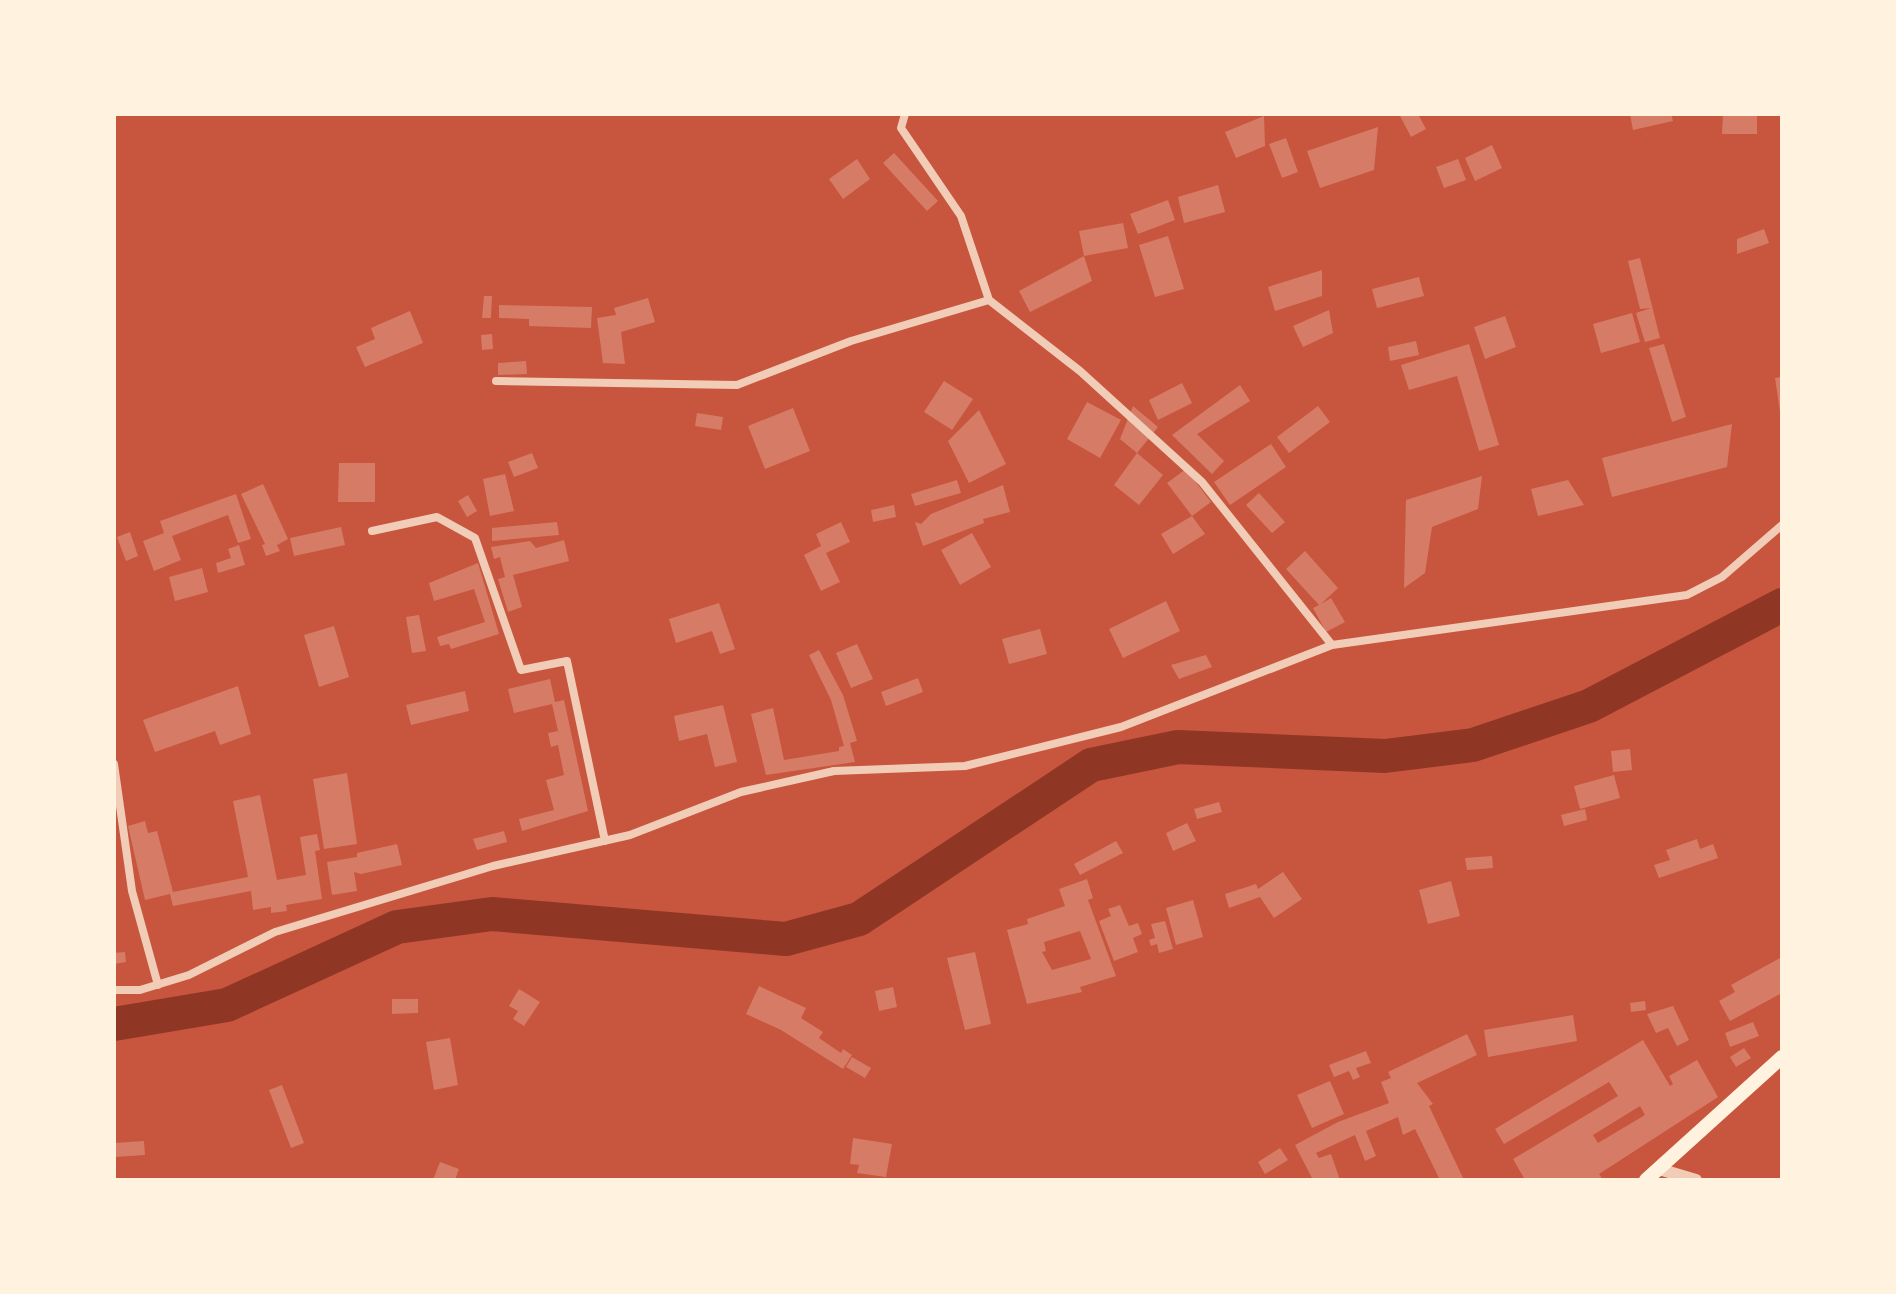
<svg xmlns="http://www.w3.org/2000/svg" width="1896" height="1294" font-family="'Work Sans',sans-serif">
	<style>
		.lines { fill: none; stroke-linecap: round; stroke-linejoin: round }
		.river { stroke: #8f3625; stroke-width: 34 }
		.building { fill: #d67c66; fill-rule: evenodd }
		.minor { stroke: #f1ccb7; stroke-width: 8 }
		.tertiary { stroke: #f1ccb7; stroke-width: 12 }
		.secondary { stroke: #fff3e0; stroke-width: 14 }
	</style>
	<rect width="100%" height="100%" fill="#c8553d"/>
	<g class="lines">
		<path class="river" d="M 114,1024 L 227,1005 L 397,927 L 492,914 L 786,939 L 859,919 L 1091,765 L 1178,747 L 1385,756 L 1473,745 L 1589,706 L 1782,605"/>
	</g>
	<path class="building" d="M 1399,114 L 1418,114 L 1426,129 L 1411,137 Z
		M 1630,114 L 1671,114 L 1673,121 L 1633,130 Z
		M 1723,114 L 1757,114 L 1757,134 L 1722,134 Z
		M 1264,116 L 1265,146 L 1236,158 L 1225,132 Z
		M 1378,127 L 1374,170 L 1320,188 L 1307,151 Z
		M 1286,138 L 1298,172 L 1282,178 L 1269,144 Z
		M 1492,145 L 1502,168 L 1475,181 L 1465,158 Z
		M 894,153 L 938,201 L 927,211 L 883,163 Z
		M 857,159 L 870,179 L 843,199 L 829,179 Z
		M 1458,159 L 1466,180 L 1444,188 L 1436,167 Z
		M 1218,185 L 1225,212 L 1184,223 L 1178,197 Z
		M 1168,200 L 1175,220 L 1138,234 L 1130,214 Z
		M 1123,223 L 1128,248 L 1084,256 L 1079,231 Z
		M 1764,229 L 1769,243 L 1737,254 L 1737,239 Z
		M 1168,236 L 1184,289 L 1155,297 L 1139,245 Z
		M 1084,256 L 1092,281 L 1030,312 L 1019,291 Z
		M 1640,258 L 1660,338 L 1645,342 L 1636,313 L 1651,308 L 1640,309 L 1628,261 Z
		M 1322,270 L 1322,296 L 1275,311 L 1268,287 Z
		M 1419,277 L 1424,296 L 1377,308 L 1372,289 Z
		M 484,296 L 492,296 L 491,318 L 482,318 Z
		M 648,298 L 655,322 L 621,332 L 625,364 L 603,363 L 597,318 L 616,315 L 614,308 Z
		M 499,305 L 592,307 L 591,328 L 529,326 L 529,319 L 499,318 Z
		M 1329,310 L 1333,333 L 1303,347 L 1293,326 Z
		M 410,311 L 423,343 L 365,367 L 356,347 L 375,339 L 371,328 Z
		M 1632,313 L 1640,342 L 1601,353 L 1593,324 Z
		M 1505,316 L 1516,347 L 1485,359 L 1474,327 Z
		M 492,334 L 493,349 L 482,350 L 481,335 Z
		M 1416,341 L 1419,355 L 1390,361 L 1388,347 Z
		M 1469,344 L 1499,445 L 1479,451 L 1457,376 L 1409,390 L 1401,365 Z
		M 1664,344 L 1686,417 L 1672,422 L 1649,348 Z
		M 526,361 L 527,374 L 498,375 L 498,363 Z
		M 1782,377 L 1782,412 L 1780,412 L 1775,378 Z
		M 944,381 L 973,399 L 952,430 L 924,412 Z
		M 1182,383 L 1192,403 L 1158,420 L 1149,400 Z
		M 1240,385 L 1250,401 L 1197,434 L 1224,461 L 1212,474 L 1172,435 Z
		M 1087,402 L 1121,420 L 1100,458 L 1067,439 Z
		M 1133,406 L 1158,427 L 1137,453 L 1120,439 Z
		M 1318,406 L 1330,422 L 1289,453 L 1277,437 Z
		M 793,408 L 810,451 L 765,469 L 748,426 Z
		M 979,410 L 1006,464 L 969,483 L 948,441 Z
		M 697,413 L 723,417 L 721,430 L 695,426 Z
		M 1732,424 L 1727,467 L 1612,497 L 1602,458 Z
		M 1271,444 L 1286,467 L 1230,505 L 1214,482 Z
		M 532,453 L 538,468 L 514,477 L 508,462 Z
		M 1137,453 L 1163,475 L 1139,505 L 1114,485 Z
		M 339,463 L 375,463 L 375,502 L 338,502 Z
		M 1186,469 L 1211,502 L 1192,516 L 1167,483 Z
		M 505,474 L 514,511 L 490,516 L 483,479 Z
		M 1482,476 L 1478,509 L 1432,527 L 1425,573 L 1404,588 L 1406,500 Z
		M 957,480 L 961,493 L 915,506 L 911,494 Z
		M 1568,480 L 1584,505 L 1538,516 L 1531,489 Z
		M 263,484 L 288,539 L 277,545 L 280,551 L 266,556 L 262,545 L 265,544 L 241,494 Z
		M 1003,485 L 1010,512 L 983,519 L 984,523 L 923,546 L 915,522 L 921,524 L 931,514 Z
		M 1259,493 L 1285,522 L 1272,533 L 1246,505 Z
		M 236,494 L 251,539 L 238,543 L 228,515 L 172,536 L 181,560 L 154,571 L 143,541 L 164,533 L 160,521 Z
		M 468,495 L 477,511 L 467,517 L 458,501 Z
		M 894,505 L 896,517 L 873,522 L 871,510 Z
		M 1192,516 L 1205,534 L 1173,554 L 1161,534 Z
		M 557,522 L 559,535 L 492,541 L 492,528 Z
		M 841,522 L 850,542 L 826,553 L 840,582 L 821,591 L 804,555 L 821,546 L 816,534 Z
		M 341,527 L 345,545 L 294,556 L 290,538 Z
		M 130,532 L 138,556 L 126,561 L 117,537 Z
		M 972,533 L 991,567 L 960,585 L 941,550 Z
		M 564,540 L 569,561 L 513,575 L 522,607 L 508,612 L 498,579 L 505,577 L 500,557 L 494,559 L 491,547 L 530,541 L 536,548 Z
		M 239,545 L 245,565 L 218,573 L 216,563 L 231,558 L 228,549 Z
		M 1305,551 L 1338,588 L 1321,604 L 1331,598 L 1345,622 L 1326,632 L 1313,608 L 1319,605 L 1286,569 Z
		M 478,563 L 499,634 L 451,649 L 449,644 L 440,646 L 437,637 L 485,622 L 474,589 L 434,601 L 429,583 Z
		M 202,568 L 208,592 L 175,601 L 169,577 Z
		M 1166,601 L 1180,631 L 1123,658 L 1109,629 Z
		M 719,603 L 735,649 L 720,654 L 712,631 L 676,643 L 669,619 Z
		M 419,615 L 426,651 L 412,653 L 406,617 Z
		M 334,626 L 349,677 L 319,687 L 304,635 Z
		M 1040,629 L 1047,654 L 1009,664 L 1002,639 Z
		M 857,644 L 873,679 L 851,688 L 836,653 Z
		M 819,650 L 843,695 L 857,741 L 850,743 L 855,762 L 766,775 L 751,714 L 773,708 L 784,760 L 839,751 L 839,747 L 844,746 L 831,700 L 809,655 Z
		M 1206,655 L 1212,667 L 1179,679 L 1171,665 Z
		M 918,678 L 923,692 L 886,706 L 881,692 Z
		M 550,679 L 555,702 L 564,700 L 588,811 L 522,831 L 519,819 L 554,810 L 546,780 L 564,775 L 558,745 L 551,747 L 548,733 L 558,731 L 552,704 L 514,713 L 508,689 Z
		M 238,686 L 251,734 L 220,745 L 215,731 L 155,752 L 143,720 Z
		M 465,691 L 469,711 L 411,725 L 406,705 Z
		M 723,705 L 737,762 L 715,767 L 707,734 L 679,741 L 674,716 Z
		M 1630,749 L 1632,770 L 1613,772 L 1611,751 Z
		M 347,773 L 357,844 L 324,849 L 313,779 Z
		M 1614,775 L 1620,798 L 1580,809 L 1574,786 Z
		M 260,795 L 277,880 L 306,875 L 300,837 L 317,834 L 320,850 L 315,851 L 322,899 L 286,905 L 287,911 L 271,913 L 271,907 L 253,910 L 251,891 L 173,906 L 170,894 L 145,900 L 128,826 L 145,821 L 148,833 L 157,831 L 173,892 L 248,877 L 233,801 Z
		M 1219,802 L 1222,812 L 1197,819 L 1194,809 Z
		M 1585,809 L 1587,820 L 1564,826 L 1561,815 Z
		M 1187,823 L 1196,841 L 1173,851 L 1166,833 Z
		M 504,831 L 507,842 L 477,850 L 473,839 Z
		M 1697,839 L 1700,849 L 1713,844 L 1718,858 L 1659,878 L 1654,865 L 1670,860 L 1666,850 Z
		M 1116,841 L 1123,853 L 1080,875 L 1074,864 Z
		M 397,844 L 402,865 L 361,874 L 354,872 L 357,891 L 332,895 L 327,862 L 357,857 L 357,853 Z
		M 1492,856 L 1493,868 L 1467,870 L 1465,858 Z
		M 1283,872 L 1302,899 L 1274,918 L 1260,897 L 1229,908 L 1225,894 L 1256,884 L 1258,889 Z
		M 1087,879 L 1093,898 L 1088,900 L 1116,976 L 1080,987 L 1082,992 L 1027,1004 L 1007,930 L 1028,924 L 1027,919 L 1065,906 L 1059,889 ZM 1080,931 L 1091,959 L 1052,970 L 1042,952 L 1046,951 L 1044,942 Z
		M 1451,881 L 1460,916 L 1428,924 L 1419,890 Z
		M 1193,900 L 1203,937 L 1176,945 L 1166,908 Z
		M 1120,905 L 1129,926 L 1138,923 L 1142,934 L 1133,938 L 1138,952 L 1114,961 L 1099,921 L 1111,916 L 1108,909 Z
		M 1165,921 L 1173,949 L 1159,953 L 1157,944 L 1151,946 L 1149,940 L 1155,938 L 1151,924 Z
		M 125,952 L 126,962 L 114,964 L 114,953 Z
		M 975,952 L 991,1024 L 965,1030 L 947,958 Z
		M 1782,957 L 1782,993 L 1730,1021 L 1719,1001 L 1735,992 L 1731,985 Z
		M 759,986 L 806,1008 L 801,1018 L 823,1032 L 819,1038 L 841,1053 L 843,1049 L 852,1055 L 843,1069 L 781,1030 L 746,1014 Z
		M 893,987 L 897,1007 L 879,1011 L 875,991 Z
		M 519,989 L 540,1002 L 524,1026 L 513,1019 L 518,1011 L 509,1006 Z
		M 392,999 L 418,999 L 418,1013 L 392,1014 Z
		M 1645,1001 L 1646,1010 L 1631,1012 L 1630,1003 Z
		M 1673,1006 L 1689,1040 L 1677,1046 L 1668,1028 L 1656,1033 L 1647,1014 Z
		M 1573,1015 L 1577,1041 L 1488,1057 L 1484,1030 Z
		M 1753,1022 L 1759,1036 L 1730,1047 L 1725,1033 Z
		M 1467,1034 L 1477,1055 L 1417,1083 L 1433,1104 L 1429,1106 L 1464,1180 L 1440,1180 L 1415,1129 L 1403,1135 L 1398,1117 L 1366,1131 L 1376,1156 L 1365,1161 L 1355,1135 L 1316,1153 L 1319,1158 L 1331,1154 L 1340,1180 L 1313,1180 L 1295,1145 L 1338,1122 L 1389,1103 L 1381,1082 L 1391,1078 L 1388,1072 Z
		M 450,1038 L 458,1085 L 434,1090 L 426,1042 Z
		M 1643,1040 L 1670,1086 L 1673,1084 L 1669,1076 L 1697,1060 L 1718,1097 L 1599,1174 L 1603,1180 L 1525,1180 L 1513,1159 L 1618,1096 L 1609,1082 L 1504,1144 L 1495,1129 ZM 1640,1106 L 1645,1115 L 1598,1143 L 1593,1135 Z
		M 1744,1048 L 1751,1058 L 1736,1067 L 1730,1057 Z
		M 1366,1051 L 1371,1063 L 1356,1068 L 1360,1077 L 1353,1080 L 1349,1071 L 1334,1077 L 1329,1065 Z
		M 852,1057 L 871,1068 L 865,1078 L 846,1067 Z
		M 1330,1081 L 1344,1114 L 1312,1128 L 1297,1095 Z
		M 282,1085 L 304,1143 L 291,1148 L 269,1090 Z
		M 853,1138 L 892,1144 L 886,1177 L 857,1173 L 859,1165 L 850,1164 Z
		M 144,1141 L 145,1155 L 114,1157 L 114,1143 Z
		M 1280,1148 L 1288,1160 L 1265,1174 L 1258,1162 Z
		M 440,1162 L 459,1169 L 455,1180 L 433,1180 Z"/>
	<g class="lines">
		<path class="minor" d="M 905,114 L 901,128 L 961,216 L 989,300 L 1080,371 L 1202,482 L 1332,645
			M 496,381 L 737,385 L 851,341 L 989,300
			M 372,531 L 437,517 L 475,538 L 521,670 L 567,661 L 605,841
			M 114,764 L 132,891 L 158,985
			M 114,990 L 140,990 L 189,975 L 275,932 L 493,866 L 630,835 L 741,792 L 834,771 L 965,766 L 1121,727 L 1332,645 L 1687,595 L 1722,577 L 1782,525"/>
		<path class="tertiary" d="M 1659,1169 L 1696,1180"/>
		<path class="secondary" d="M 1646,1180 L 1782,1057"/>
	</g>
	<rect width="1896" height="1294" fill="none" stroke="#fff3e0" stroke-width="232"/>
</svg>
